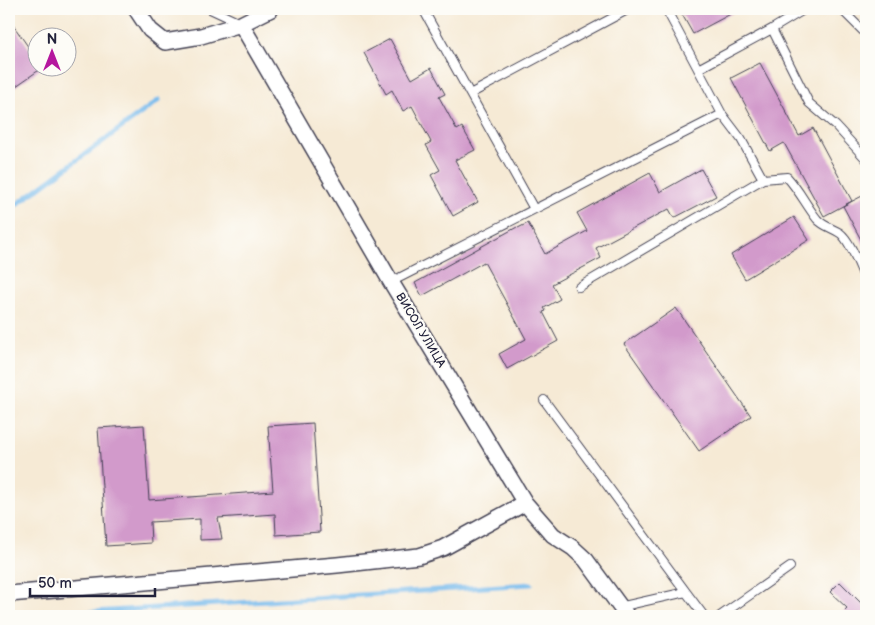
<svg xmlns="http://www.w3.org/2000/svg" width="875" height="625" font-family="'Balsamiq Sans',sans-serif">
	<style>
		.lines { fill: none; stroke-linecap: round; stroke-linejoin: round }
		.stream { stroke: #76baec; stroke-width: 5 }
		.building { fill: #d29acb }
		.lane-casing { stroke: #424052; stroke-width: 10 }
		.street-casing { stroke: #424052; stroke-width: 18 }
		.lane { stroke: #fff; stroke-width: 8 }
		.street { stroke: #fff; stroke-width: 15 }
		.labels { text-anchor: middle; stroke-width: 4.5; stroke-linejoin: round; paint-order: stroke }
		.street-label { font-size: 12px; fill: #22223b; stroke: #fdfcf7 }
	</style>
	<rect width="100%" height="100%" fill="#fdfcf7"/>
	<filter id="ink" filterUnits="userSpaceOnUse"><feTurbulence type="fractalNoise" baseFrequency=".02" numOctaves="2"/><feDisplacementMap in="SourceGraphic" scale="10" xChannelSelector="R" yChannelSelector="G"/><feConvolveMatrix kernelMatrix="1 2 1 2 8 2 1 2 1" color-interpolation-filters="sRGB"/></filter>
	<filter id="wash" filterUnits="userSpaceOnUse"><feTurbulence type="fractalNoise" baseFrequency=".0096" numOctaves="4" result="noise"/><feDisplacementMap in="SourceGraphic" scale="20" xChannelSelector="R" yChannelSelector="G"/><feGaussianBlur stdDeviation="1.12" result="paint"/><feColorMatrix in="noise" values="0 0 0 0 0 0 0 0 0 0 0 0 0 0 0 0 0 1.4 0 .05"/><feComposite in="paint" operator="in"/></filter>
	<g filter="url(#wash)">
		<rect width="100%" height="100%" fill="#f6ead5"/>
		<g class="lines">
			<path class="stream" d="M 9,210 L 159,100
				M 31,616 L 531,584"/>
		</g>
		<g id="blocks">
			<path class="building" d="M 679,9 L 740,9 L 693,34 Z
				M 9,19 L 38,61 L 38,68 L 42,68 L 9,91 Z
				M 390,39 L 412,79 L 431,68 L 445,94 L 439,97 L 457,130 L 462,127 L 475,150 L 455,160 L 478,202 L 453,216 L 431,175 L 440,170 L 426,145 L 431,142 L 412,106 L 403,111 L 392,90 L 386,94 L 364,53 Z
				M 760,63 L 799,136 L 813,128 L 852,201 L 824,216 L 784,143 L 770,151 L 731,78 Z
				M 701,169 L 716,196 L 674,218 L 669,209 L 596,248 L 601,258 L 552,284 L 560,299 L 544,308 L 546,311 L 543,312 L 558,341 L 507,369 L 499,354 L 526,339 L 484,262 L 422,296 L 415,283 L 517,227 L 518,228 L 528,223 L 545,254 L 587,231 L 577,213 L 650,173 L 660,192 Z
				M 866,194 L 866,249 L 843,206 Z
				M 794,217 L 809,240 L 745,279 L 731,255 Z
				M 676,308 L 751,416 L 699,451 L 624,344 Z
				M 313,423 L 320,532 L 276,535 L 275,514 L 218,518 L 222,539 L 200,540 L 200,519 L 150,522 L 151,543 L 106,546 L 98,428 L 144,425 L 149,500 L 273,491 L 268,426 Z
				M 840,582 L 866,608 L 866,616 L 839,616 L 847,608 L 830,592 Z"/>
		</g>
	</g>
	<g filter="url(#ink)">
		<use href="#blocks" fill-opacity="0" stroke="#424052" stroke-width="1"/>
		<g class="lines">
			<defs>
				<path id="lane" d="M 210,9 L 240,23
					M 423,9 L 470,94
					M 666,9 L 722,114 L 741,139 L 763,179
					M 841,9 L 866,34
					M 772,29 L 809,103 L 836,126 L 866,159
					M 698,69 L 772,29 L 805,9
					M 534,209 L 470,94 L 629,9
					M 391,282 L 722,114
					M 579,287 L 763,179 L 787,177 C 799,190 806,205 817,219 C 823,226 832,228 840,233 C 851,241 860,269 866,281
					M 544,400 L 686,592
					M 619,607 L 686,592 L 704,616
					M 720,616 L 790,567"/>
				<path id="street" d="M 136,9 L 150,30 L 165,42 L 201,36 L 241,24 L 271,9
					M 241,24 L 391,282 L 525,503 L 553,535 L 573,548 L 586,560 L 627,616
					M 9,594 L 337,565 L 419,556 L 443,548 L 525,503"/>
			</defs>
			<use href="#lane" class="lane-casing"/>
			<use href="#street" class="street-casing"/>
			<use href="#lane" class="lane"/>
			<use href="#street" class="street"/>
		</g>
	</g>
	<g class="labels">
		<g class="street-label">
			<text transform="translate(421 330) rotate(59)" y="4">ВИСОЛ УЛИЦА</text>
		</g>
	</g>
	<rect width="875" height="625" fill="none" stroke="#fdfcf7" stroke-width="30"/>
	<g transform="translate(52 52)"><circle r="24" fill="#fdfcf7" stroke="#a5a5ac"/>
	<path d="M0-4L9 19L0 12L-9 19Z" fill="#b5179e"/>
	<text y="-8" font-size="14" font-weight="bold" text-anchor="middle" fill="#22223b">N</text>
	</g>
	<path d="M30 588v8h125v-8" fill="none" stroke="#22223b" stroke-width="2.5"/>
	<text x="38" y="588" font-size="15" fill="#22223b" stroke="#fdfcf7" stroke-width="4" paint-order="stroke">50 m</text>
</svg>
